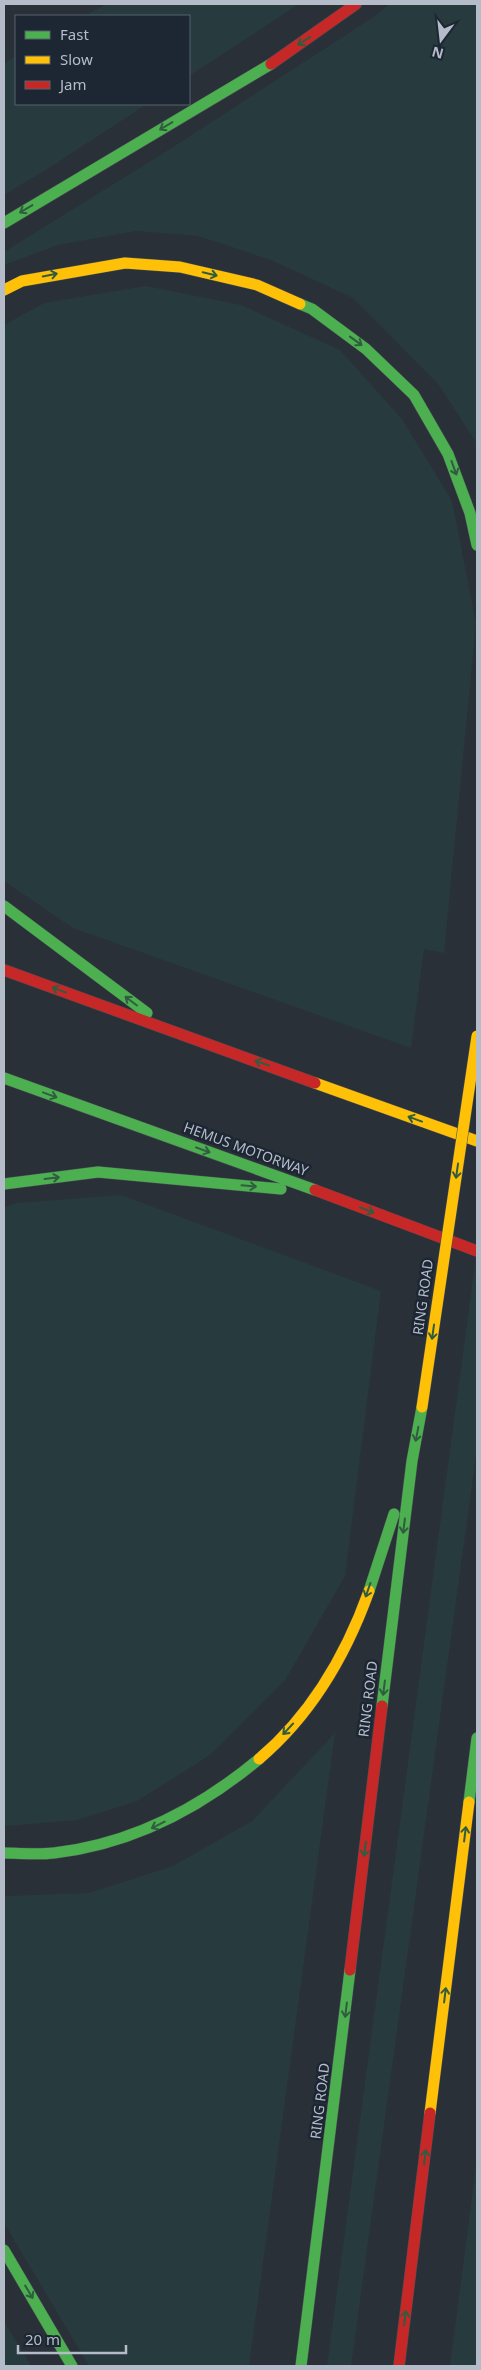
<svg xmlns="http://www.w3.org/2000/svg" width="481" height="2370" font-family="'Noto Sans',sans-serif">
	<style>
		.green { fill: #273a3e }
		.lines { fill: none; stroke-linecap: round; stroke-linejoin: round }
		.fast-casing { stroke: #474c53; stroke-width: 12 }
		.slow-casing { stroke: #474c53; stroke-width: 12 }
		.jam-casing { stroke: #474c53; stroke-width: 12 }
		.fast { stroke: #4caf50; stroke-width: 11 }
		.slow { stroke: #ffc107; stroke-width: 11 }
		.jam { stroke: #c62828; stroke-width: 11 }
		.slow-bridge-casing { stroke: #474c53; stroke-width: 12; stroke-linecap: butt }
		.slow-bridge { stroke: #ffc107; stroke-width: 11 }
		.oneway { stroke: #305d3f }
		.labels { text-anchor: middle; stroke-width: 5; stroke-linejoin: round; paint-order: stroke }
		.street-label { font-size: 14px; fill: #b4bcc9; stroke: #1d2633 }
	</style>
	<rect width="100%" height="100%" fill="#2a3038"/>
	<path class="green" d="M 106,4 L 299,4 L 189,76 L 189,16 L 85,16 Z
		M 389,4 L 477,4 L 477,444 L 439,385 L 353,298 L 271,260 L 198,236 L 136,231 L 58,245 L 4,265 L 4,252 L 170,149 L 375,16 Z
		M 16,56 L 16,104 L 147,104 L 52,166 L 4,195 L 4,64 Z
		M 146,286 L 241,305 L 340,350 L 402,419 L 452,501 L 476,623 L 444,953 L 424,949 L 411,1048 L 73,928 L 4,881 L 4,325 L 44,303 Z
		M 121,1195 L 381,1291 L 345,1576 L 286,1679 L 210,1755 L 137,1801 L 77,1820 L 8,1826 L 4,1825 L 4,1207 L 17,1203 Z
		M 477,1249 L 477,1448 L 351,2366 L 327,2366 Z
		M 335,1733 L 249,2366 L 89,2366 L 4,2223 L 4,1896 L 89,1893 L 173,1866 L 252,1821 Z
		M 477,2159 L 477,2366 L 450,2366 Z
		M 4,2321 L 31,2366 L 4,2366 Z"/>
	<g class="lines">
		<defs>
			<path id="fast" d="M 4,223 L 271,64
				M 300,304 L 312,309 L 366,349 L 414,395 L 448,454 L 470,513 L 477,545
				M 4,906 L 147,1013
				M 4,1078 L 315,1190
				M 4,1184 L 98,1172 L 281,1189
				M 369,1591 L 394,1514
				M 382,1706 L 412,1461 L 422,1407
				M 469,1802 L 477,1738
				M 4,1853 C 20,1853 37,1855 54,1853 C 132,1844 199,1809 259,1759
				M 4,2250 L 72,2366
				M 301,2366 L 350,1970"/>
			<path id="slow" d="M 4,290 L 22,281 L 125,263 L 180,267 L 257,285 L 300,304
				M 315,1083 L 477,1141
				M 259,1759 C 311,1715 346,1655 369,1591
				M 430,2113 L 469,1802"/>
			<path id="jam" d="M 271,64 L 356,4
				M 4,970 L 315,1083
				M 315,1190 L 477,1251
				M 350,1970 L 382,1706
				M 399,2366 L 430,2113"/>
		</defs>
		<use href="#fast" class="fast-casing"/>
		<use href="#slow" class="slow-casing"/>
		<use href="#jam" class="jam-casing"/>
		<use href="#fast" class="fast"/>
		<use href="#slow" class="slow"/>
		<use href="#jam" class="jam"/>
		<defs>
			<path id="slow-bridge" d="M 422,1407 L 477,1036"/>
		</defs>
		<use href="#slow-bridge" class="slow-bridge-casing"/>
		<use href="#slow-bridge" class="slow-bridge"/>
	</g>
	<defs><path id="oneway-shaft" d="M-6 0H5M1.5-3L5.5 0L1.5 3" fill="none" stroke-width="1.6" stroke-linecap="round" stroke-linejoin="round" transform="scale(1.25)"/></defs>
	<g class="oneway">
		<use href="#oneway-shaft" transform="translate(304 41) rotate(146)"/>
		<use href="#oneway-shaft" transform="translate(166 126) rotate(149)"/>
		<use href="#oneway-shaft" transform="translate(26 209) rotate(149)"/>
		<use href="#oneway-shaft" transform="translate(210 274) rotate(13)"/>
		<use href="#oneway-shaft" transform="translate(50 275) rotate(-11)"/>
		<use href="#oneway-shaft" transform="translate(356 341) rotate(36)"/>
		<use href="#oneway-shaft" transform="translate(454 468) rotate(70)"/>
		<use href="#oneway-shaft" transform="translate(59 990) rotate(-160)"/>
		<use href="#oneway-shaft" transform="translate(131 1001) rotate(-143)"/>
		<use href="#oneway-shaft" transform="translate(262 1063) rotate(-160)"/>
		<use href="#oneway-shaft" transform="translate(50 1095) rotate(20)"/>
		<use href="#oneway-shaft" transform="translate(415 1119) rotate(-160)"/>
		<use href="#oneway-shaft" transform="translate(203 1150) rotate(20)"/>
		<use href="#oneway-shaft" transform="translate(457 1171) rotate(98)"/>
		<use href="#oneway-shaft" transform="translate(52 1178) rotate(-7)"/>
		<use href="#oneway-shaft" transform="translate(249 1186) rotate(5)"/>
		<use href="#oneway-shaft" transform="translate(367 1210) rotate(21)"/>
		<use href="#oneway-shaft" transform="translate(433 1332) rotate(98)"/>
		<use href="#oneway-shaft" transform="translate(417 1434) rotate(101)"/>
		<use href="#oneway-shaft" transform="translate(404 1526) rotate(97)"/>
		<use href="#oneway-shaft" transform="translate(368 1590) rotate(109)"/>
		<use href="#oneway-shaft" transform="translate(384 1688) rotate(97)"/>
		<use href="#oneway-shaft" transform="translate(288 1729) rotate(133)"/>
		<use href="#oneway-shaft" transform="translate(158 1825) rotate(153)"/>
		<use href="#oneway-shaft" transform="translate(465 1834) rotate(-83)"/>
		<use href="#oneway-shaft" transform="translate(365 1849) rotate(97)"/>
		<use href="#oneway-shaft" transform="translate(445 1995) rotate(-83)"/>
		<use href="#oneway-shaft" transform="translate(346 2010) rotate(97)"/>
		<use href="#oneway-shaft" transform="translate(425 2157) rotate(-83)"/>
		<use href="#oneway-shaft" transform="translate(29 2292) rotate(59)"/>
		<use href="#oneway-shaft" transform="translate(405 2318) rotate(-83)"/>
	</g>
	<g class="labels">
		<g class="street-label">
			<text transform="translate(246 1149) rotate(20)" y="5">HEMUS MOTORWAY</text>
			<text transform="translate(423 1297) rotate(-82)" y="5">RING ROAD</text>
			<text transform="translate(368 1699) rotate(-83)" y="5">RING ROAD</text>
			<text transform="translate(320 2101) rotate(-83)" y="5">RING ROAD</text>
		</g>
	</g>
	<rect width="481" height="2370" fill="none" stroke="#b4bcc9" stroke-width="10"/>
	<rect x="15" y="15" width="175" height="90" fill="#1d2633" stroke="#59626f"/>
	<rect x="25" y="31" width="25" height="8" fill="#4caf50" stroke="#59626f"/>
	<text x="60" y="40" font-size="15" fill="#b4bcc9">Fast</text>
	<rect x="25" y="56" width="25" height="8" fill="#ffc107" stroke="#59626f"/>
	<text x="60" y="65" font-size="15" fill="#b4bcc9">Slow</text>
	<rect x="25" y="81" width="25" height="8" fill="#c62828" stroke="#59626f"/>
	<text x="60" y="90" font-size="15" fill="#b4bcc9">Jam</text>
	<g transform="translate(441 40) rotate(195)" stroke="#1d2633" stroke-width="4" paint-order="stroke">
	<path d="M0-4L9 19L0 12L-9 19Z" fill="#b4bcc9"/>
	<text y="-8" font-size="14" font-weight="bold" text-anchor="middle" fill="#b4bcc9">N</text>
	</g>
	<path d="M18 2345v8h108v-8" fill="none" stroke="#b4bcc9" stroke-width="2.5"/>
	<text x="25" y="2345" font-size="15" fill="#b4bcc9" stroke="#1d2633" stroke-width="4" paint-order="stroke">20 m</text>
</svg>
